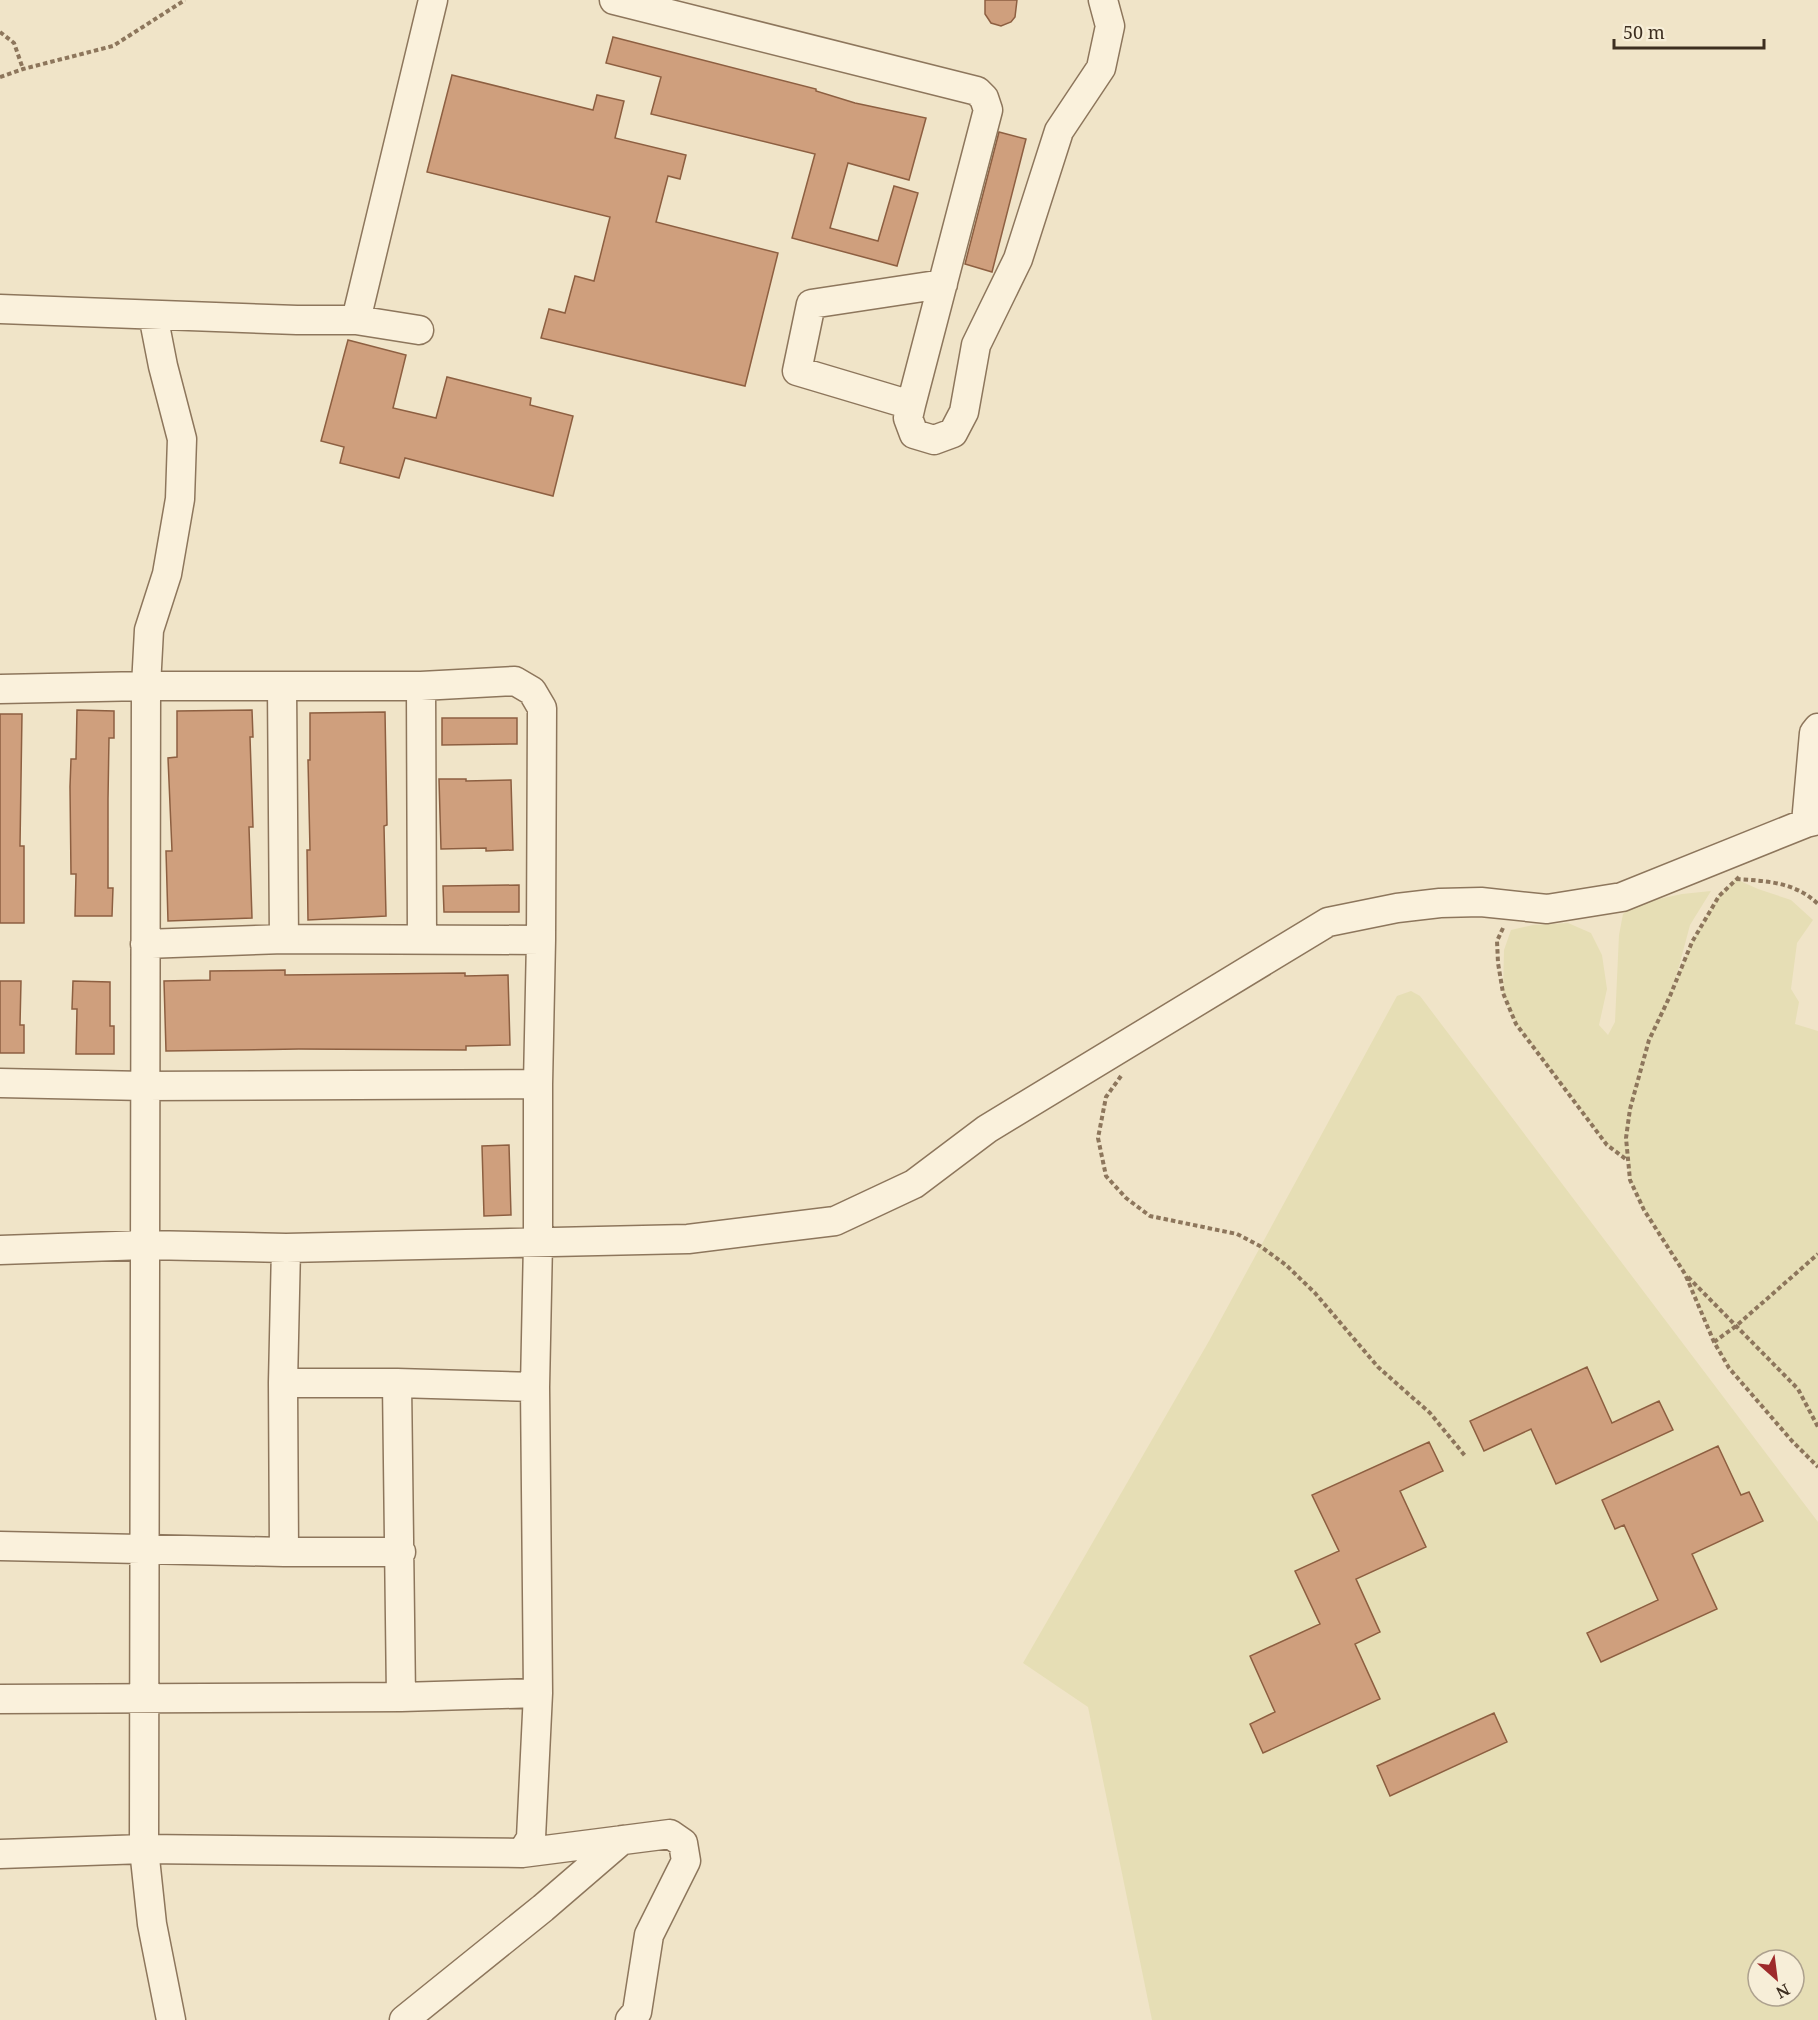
<svg xmlns="http://www.w3.org/2000/svg" width="1818" height="2020" font-family="'Noto Serif',serif">
	<style>
		.farmland { fill: #e6deb5; fill-rule: evenodd }
		.building { fill: #cf9f7d; stroke: #8d5f41; stroke-width: 1.5 }
		.lines { fill: none; stroke-linecap: round; stroke-linejoin: round }
		.minor-casing { stroke: #8d765c; stroke-width: 31 }
		.path { stroke: #8d765c; stroke-width: 4; stroke-dasharray: 4.5 3; stroke-linecap: butt }
		.minor { stroke: #faf1dc; stroke-width: 28 }
	</style>
	<rect width="100%" height="100%" fill="#f0e4c8"/>
	<path class="farmland" d="M 1736,879 L 1758,889 L 1791,900 L 1813,920 L 1797,943 L 1791,989 L 1799,1002 L 1795,1024 L 1818,1031 L 1818,1467 L 1792,1441 L 1729,1368 L 1714,1342 L 1685,1274 L 1644,1210 L 1630,1180 L 1628,1160 L 1607,1145 L 1516,1024 L 1503,993 L 1504,950 L 1511,930 L 1533,925 L 1568,923 L 1591,933 L 1602,955 L 1607,989 L 1599,1025 L 1608,1035 L 1615,1022 L 1619,935 L 1623,914 L 1635,904 L 1682,894 L 1711,891 L 1690,925 L 1673,989 L 1692,942 L 1719,896 Z
		M 1411,991 L 1420,996 L 1818,1522 L 1818,2020 L 1152,2020 L 1088,1707 L 1023,1663 L 1209,1341 L 1397,996 ZM 1758,1960 L 1794,1960 L 1794,1996 L 1758,1996 Z"/>
	<path class="building" d="M 985,0 L 1017,0 L 1015,17 L 1011,22 L 1001,26 L 991,23 L 985,14 Z
		M 613,37 L 816,89 L 816,91 L 855,103 L 926,118 L 909,180 L 848,163 L 830,228 L 878,241 L 894,186 L 918,193 L 897,266 L 792,238 L 815,154 L 651,114 L 661,77 L 606,63 Z
		M 452,75 L 593,110 L 597,95 L 624,101 L 615,138 L 686,155 L 680,179 L 668,176 L 656,222 L 778,253 L 745,386 L 541,338 L 549,309 L 565,313 L 575,276 L 594,281 L 610,217 L 427,172 Z
		M 999,132 L 1026,139 L 992,272 L 965,264 Z
		M 348,340 L 406,355 L 393,408 L 436,418 L 447,377 L 531,398 L 530,405 L 573,416 L 553,496 L 405,458 L 399,478 L 340,463 L 344,447 L 321,441 Z
		M 77,710 L 114,711 L 114,738 L 109,738 L 108,799 L 108,888 L 113,888 L 112,916 L 75,916 L 76,874 L 71,874 L 70,787 L 71,759 L 76,759 Z
		M 252,710 L 253,737 L 250,737 L 253,827 L 249,827 L 252,918 L 168,921 L 166,851 L 172,851 L 168,758 L 177,757 L 177,711 Z
		M 385,712 L 387,825 L 384,826 L 386,916 L 308,920 L 307,850 L 310,850 L 308,760 L 310,760 L 310,713 Z
		M 0,714 L 22,714 L 20,846 L 24,846 L 24,923 L 0,923 Z
		M 442,718 L 517,718 L 517,744 L 442,745 Z
		M 439,779 L 466,779 L 466,781 L 511,780 L 513,850 L 486,851 L 486,848 L 441,849 Z
		M 519,885 L 519,912 L 444,912 L 443,886 Z
		M 285,970 L 285,975 L 465,973 L 465,976 L 508,975 L 510,1045 L 466,1046 L 466,1050 L 299,1049 L 166,1051 L 164,981 L 210,980 L 210,971 Z
		M 0,981 L 21,981 L 20,1025 L 24,1025 L 24,1053 L 0,1053 Z
		M 73,981 L 110,982 L 110,1026 L 114,1026 L 114,1054 L 76,1054 L 77,1009 L 72,1009 Z
		M 509,1145 L 511,1215 L 484,1216 L 482,1146 Z
		M 1587,1367 L 1612,1423 L 1659,1401 L 1673,1430 L 1556,1484 L 1531,1429 L 1484,1451 L 1470,1421 Z
		M 1429,1442 L 1443,1471 L 1400,1491 L 1426,1547 L 1356,1579 L 1380,1632 L 1355,1644 L 1380,1699 L 1263,1753 L 1250,1724 L 1275,1712 L 1250,1656 L 1320,1624 L 1295,1571 L 1339,1551 L 1312,1495 Z
		M 1718,1446 L 1741,1495 L 1749,1492 L 1763,1521 L 1692,1554 L 1717,1609 L 1601,1662 L 1587,1633 L 1658,1600 L 1624,1525 L 1615,1529 L 1602,1500 Z
		M 1494,1713 L 1507,1742 L 1390,1796 L 1377,1766 Z"/>
	<g class="lines">
		<defs>
			<path id="minor" d="M 614,0 L 977,91 L 984,98 L 988,110 L 911,405 L 797,371 L 811,304 L 943,284
				M 0,309 L 297,320 L 356,320
				M 153,315 L 163,366 L 182,439 L 180,499 L 167,574 L 149,630 L 146,686 L 144,1849 L 152,1924 L 171,2020
				M 419,330 L 356,320 L 433,0
				M 911,405 L 908,418 L 914,434 L 934,440 L 953,433 L 964,412 L 976,345 L 1018,259 L 1059,131 L 1101,68 L 1110,26 L 1103,0
				M 421,686 L 422,938
				M 282,687 L 284,939
				M 0,689 L 146,686 L 421,686 L 515,681 L 532,691 L 542,708 L 541,940 L 538,1084 L 538,1242 L 535,1387 L 538,1693 L 531,1838 L 522,1853
				M 1806,823 L 1814,733 L 1818,728
				M 145,944 L 284,939 L 541,940
				M 0,1083 L 145,1086 L 538,1084
				M 0,1250 L 145,1245 L 286,1248 L 688,1239 L 835,1221 L 914,1184 L 987,1129 L 1328,922 L 1397,908 L 1440,903 L 1481,902 L 1547,909 L 1622,897 L 1806,823 L 1818,820
				M 283,1383 L 397,1383 L 535,1387
				M 397,1383 L 401,1697
				M 0,1546 L 284,1552 L 401,1552
				M 284,1552 L 283,1383 L 286,1248
				M 0,1699 L 401,1697 L 538,1693
				M 0,1854 L 144,1849 L 522,1853 L 670,1834 L 683,1843 L 686,1861 L 649,1935 L 637,2012 L 630,2020
				M 404,2020 L 543,1908 L 622,1840"/>
		</defs>
		<use href="#minor" class="minor-casing"/>
		<path class="path" d="M 0,32 L 14,43 L 23,69
			M 0,77 L 23,69 L 113,46 L 185,0
			M 1739,877 L 1719,896 L 1692,942 L 1670,996 L 1649,1040 L 1630,1109 L 1626,1138 L 1630,1180 L 1644,1210 L 1685,1274 L 1714,1342 L 1729,1368 L 1792,1441 L 1818,1467
			M 1736,879 C 1767,881 1795,882 1818,904
			M 1503,928 L 1497,941 L 1498,963 L 1503,993 L 1516,1024 L 1607,1145 L 1627,1160
			M 1121,1076 L 1106,1097 L 1098,1138 L 1106,1176 L 1126,1198 L 1150,1216 L 1237,1234 L 1260,1246 L 1286,1265 L 1315,1293 L 1378,1367 L 1430,1413 L 1466,1457
			M 1688,1277 L 1798,1389 L 1818,1427
			M 1714,1342 L 1736,1326 L 1818,1254"/>
		<use href="#minor" class="minor"/>
	</g>
	<g transform="translate(1776 1978) rotate(152)"><circle r="28" fill="#f7eed8" stroke="#ada18e" stroke-width="1.5"/>
	<path d="M0-4.5L10 22L0 15L-10 22Z" fill="#9e2a2b"/>
	<text y="-9" font-size="16" font-weight="bold" text-anchor="middle" fill="#3d2e20">N</text>
	</g>
	<path d="M1614 39v9h150v-9" fill="none" stroke="#3d2e20" stroke-width="3"/>
	<text x="1623" y="39" font-size="18" fill="#3d2e20" stroke="#f7eed8" stroke-width="4.5" paint-order="stroke">50 m</text>
</svg>
